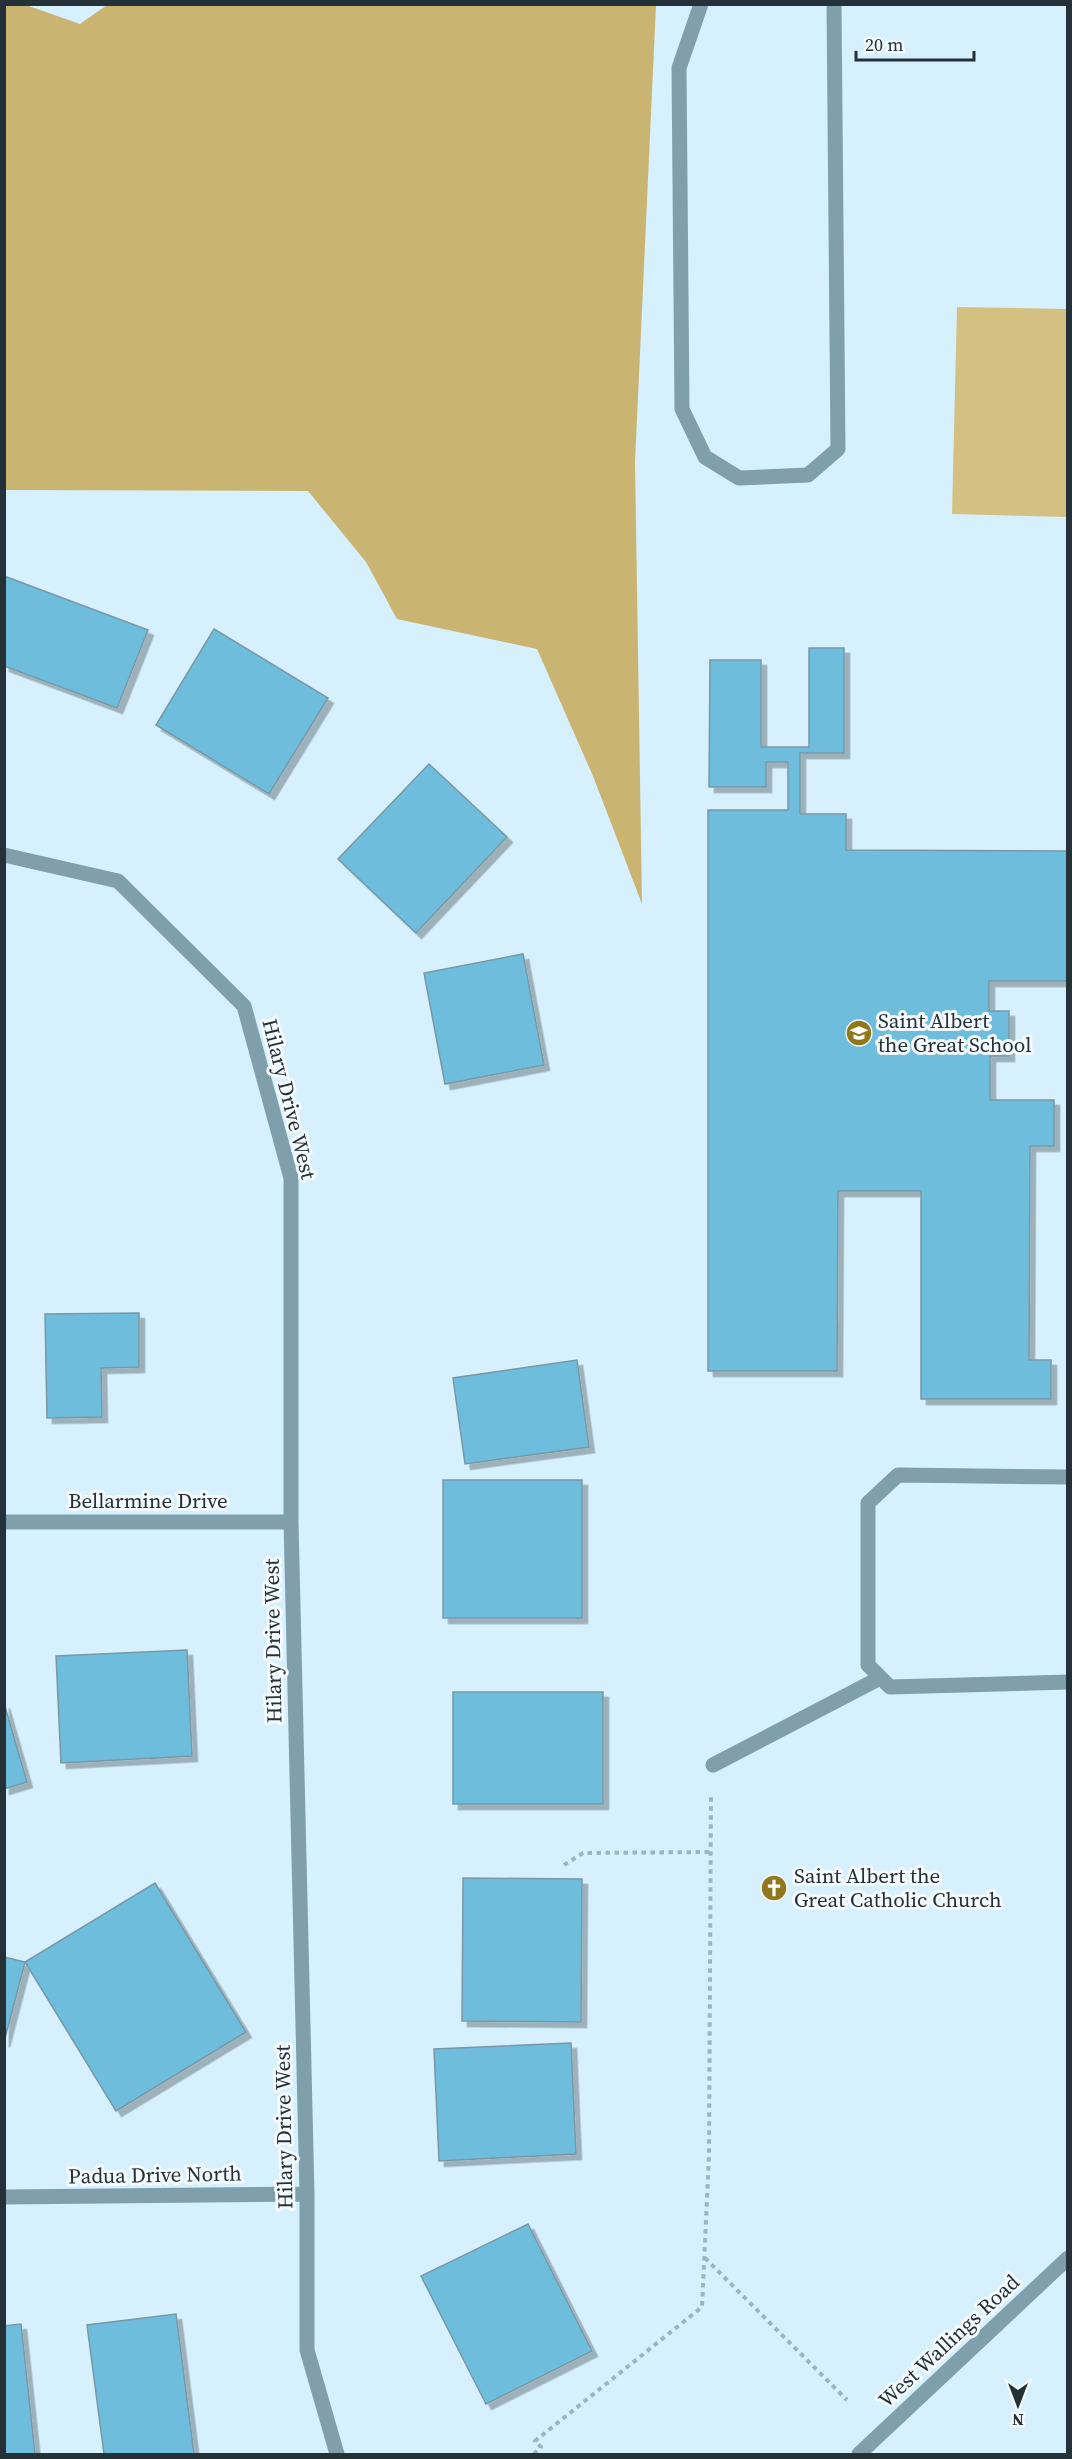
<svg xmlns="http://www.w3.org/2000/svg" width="1072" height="2459" font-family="'Source Serif 4',serif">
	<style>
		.green { fill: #d5c084 }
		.forest { fill: #cab472 }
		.building { fill: #6ebddc; stroke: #7898a6; stroke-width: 1.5; filter: url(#shadow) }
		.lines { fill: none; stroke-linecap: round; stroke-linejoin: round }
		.path { stroke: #9eb4be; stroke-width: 4; stroke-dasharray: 4.5 4.5; stroke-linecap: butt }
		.service { stroke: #7f9fad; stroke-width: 15 }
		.minor { stroke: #7f9fad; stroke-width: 15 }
		.tertiary { stroke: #7f9fad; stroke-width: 15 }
		.labels { text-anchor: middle; stroke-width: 6; stroke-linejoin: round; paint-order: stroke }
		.poi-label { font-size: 21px; fill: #243137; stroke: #f4fafd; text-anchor: start }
		.street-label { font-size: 21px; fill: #243137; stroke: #f4fafd }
	</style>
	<defs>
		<filter id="shadow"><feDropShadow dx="5.5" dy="5.5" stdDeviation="0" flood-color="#0004"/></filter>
	</defs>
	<rect width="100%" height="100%" fill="#d6f1fd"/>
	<path class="green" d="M 957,307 L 1067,309 L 1067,517 L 952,514 Z"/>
	<path class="forest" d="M 107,5 L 656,5 L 635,462 L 642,904 L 593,776 L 537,649 L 397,619 L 366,562 L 308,491 L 5,490 L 5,5 L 26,5 L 80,24 Z"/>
	<path class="building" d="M 4,576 L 148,630 L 117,708 L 4,666 Z
		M 214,629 L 328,698 L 269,794 L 156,725 Z
		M 809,648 L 844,648 L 844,753 L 800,753 L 800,814 L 846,814 L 846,850 L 1068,851 L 1068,981 L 989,981 L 989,1011 L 1009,1011 L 1009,1056 L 990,1056 L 990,1100 L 1054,1100 L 1054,1146 L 1030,1146 L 1029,1360 L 1051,1360 L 1051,1399 L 921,1399 L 921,1191 L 838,1191 L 837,1371 L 708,1371 L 708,810 L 788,810 L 788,762 L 766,762 L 766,787 L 709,787 L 710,660 L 761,660 L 761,747 L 809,747 Z
		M 429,764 L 507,837 L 416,933 L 338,859 Z
		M 523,954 L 544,1065 L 445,1084 L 424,973 Z
		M 139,1313 L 139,1367 L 101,1368 L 102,1417 L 47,1418 L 45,1314 Z
		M 577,1360 L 589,1447 L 465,1464 L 453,1378 Z
		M 443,1480 L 582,1480 L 582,1618 L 443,1618 Z
		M 187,1650 L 192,1756 L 61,1763 L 56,1656 Z
		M 453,1692 L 603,1692 L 603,1804 L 453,1804 Z
		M 4,1703 L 27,1782 L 4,1789 Z
		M 463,1878 L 582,1879 L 581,2022 L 462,2021 Z
		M 155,1883 L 246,2032 L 116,2111 L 25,1962 Z
		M 4,1957 L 25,1962 L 4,2042 Z
		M 571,2043 L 576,2154 L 439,2161 L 434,2049 Z
		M 528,2224 L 592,2351 L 486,2404 L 421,2276 Z
		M 176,2314 L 194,2454 L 104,2454 L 87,2325 Z
		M 21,2324 L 35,2454 L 4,2454 L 4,2326 Z"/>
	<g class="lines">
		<path class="path" d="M 564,1865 L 583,1853 L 709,1852
			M 705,2258 L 847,2400
			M 534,2454 L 541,2447 L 535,2441 L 702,2307 L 709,2156 L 711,1793"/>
		<path class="service" d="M 701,4 L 679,68 L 682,409 L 705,457 L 739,478 L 808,475 L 838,449 L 834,4
			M 1068,1477 L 898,1475 L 868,1503 L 868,1665 L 890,1687 L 1068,1682
			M 713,1765 L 880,1678"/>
		<path class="minor" d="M 4,855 L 118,881 L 244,1006 L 291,1178 L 291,1522 L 307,2194 L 307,2350 L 337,2454
			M 4,1522 L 291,1522
			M 4,2197 L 307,2194"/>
		<path class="tertiary" d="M 859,2454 L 1068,2258"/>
	</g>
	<defs>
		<symbol id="school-disc" viewBox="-11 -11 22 22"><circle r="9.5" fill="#91771c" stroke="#f4fafd"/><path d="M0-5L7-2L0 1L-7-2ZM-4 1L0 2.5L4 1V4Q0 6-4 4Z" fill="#fff"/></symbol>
		<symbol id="church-disc" viewBox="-11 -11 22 22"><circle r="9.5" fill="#91771c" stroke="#f4fafd"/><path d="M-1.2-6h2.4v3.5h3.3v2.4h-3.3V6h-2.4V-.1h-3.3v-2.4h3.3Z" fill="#fff"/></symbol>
	</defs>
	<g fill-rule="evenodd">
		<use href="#school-disc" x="844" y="1018" width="30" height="30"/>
		<use href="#church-disc" x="759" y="1873" width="30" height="30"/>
	</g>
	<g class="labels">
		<g class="poi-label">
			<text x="878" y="1028">Saint Albert<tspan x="878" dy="24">the Great School</tspan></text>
			<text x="794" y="1883">Saint Albert the<tspan x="794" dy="24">Great Catholic Church</tspan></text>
		</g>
		<g class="street-label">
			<text transform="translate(289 1099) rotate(76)" y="7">Hilary Drive West</text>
			<text x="148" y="1508">Bellarmine Drive</text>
			<text transform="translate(273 1641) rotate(-91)" y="7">Hilary Drive West</text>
			<text transform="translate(284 2127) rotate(-91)" y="7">Hilary Drive West</text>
			<text transform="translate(155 2175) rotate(-1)" y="7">Padua Drive North</text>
			<text transform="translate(949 2341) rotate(-43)" y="7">West Wallings Road</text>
		</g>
	</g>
	<rect width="1072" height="2459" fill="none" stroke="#243137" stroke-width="12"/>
	<g transform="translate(1018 2405) rotate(180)" stroke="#f4fafd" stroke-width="4.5" paint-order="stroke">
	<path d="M0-4.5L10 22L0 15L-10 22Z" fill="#243137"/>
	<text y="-9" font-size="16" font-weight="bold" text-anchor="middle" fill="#243137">N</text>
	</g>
	<path d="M856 51v9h118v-9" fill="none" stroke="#243137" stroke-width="3"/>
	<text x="865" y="51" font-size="18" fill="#243137" stroke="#f4fafd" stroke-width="4.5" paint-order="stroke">20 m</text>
</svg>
